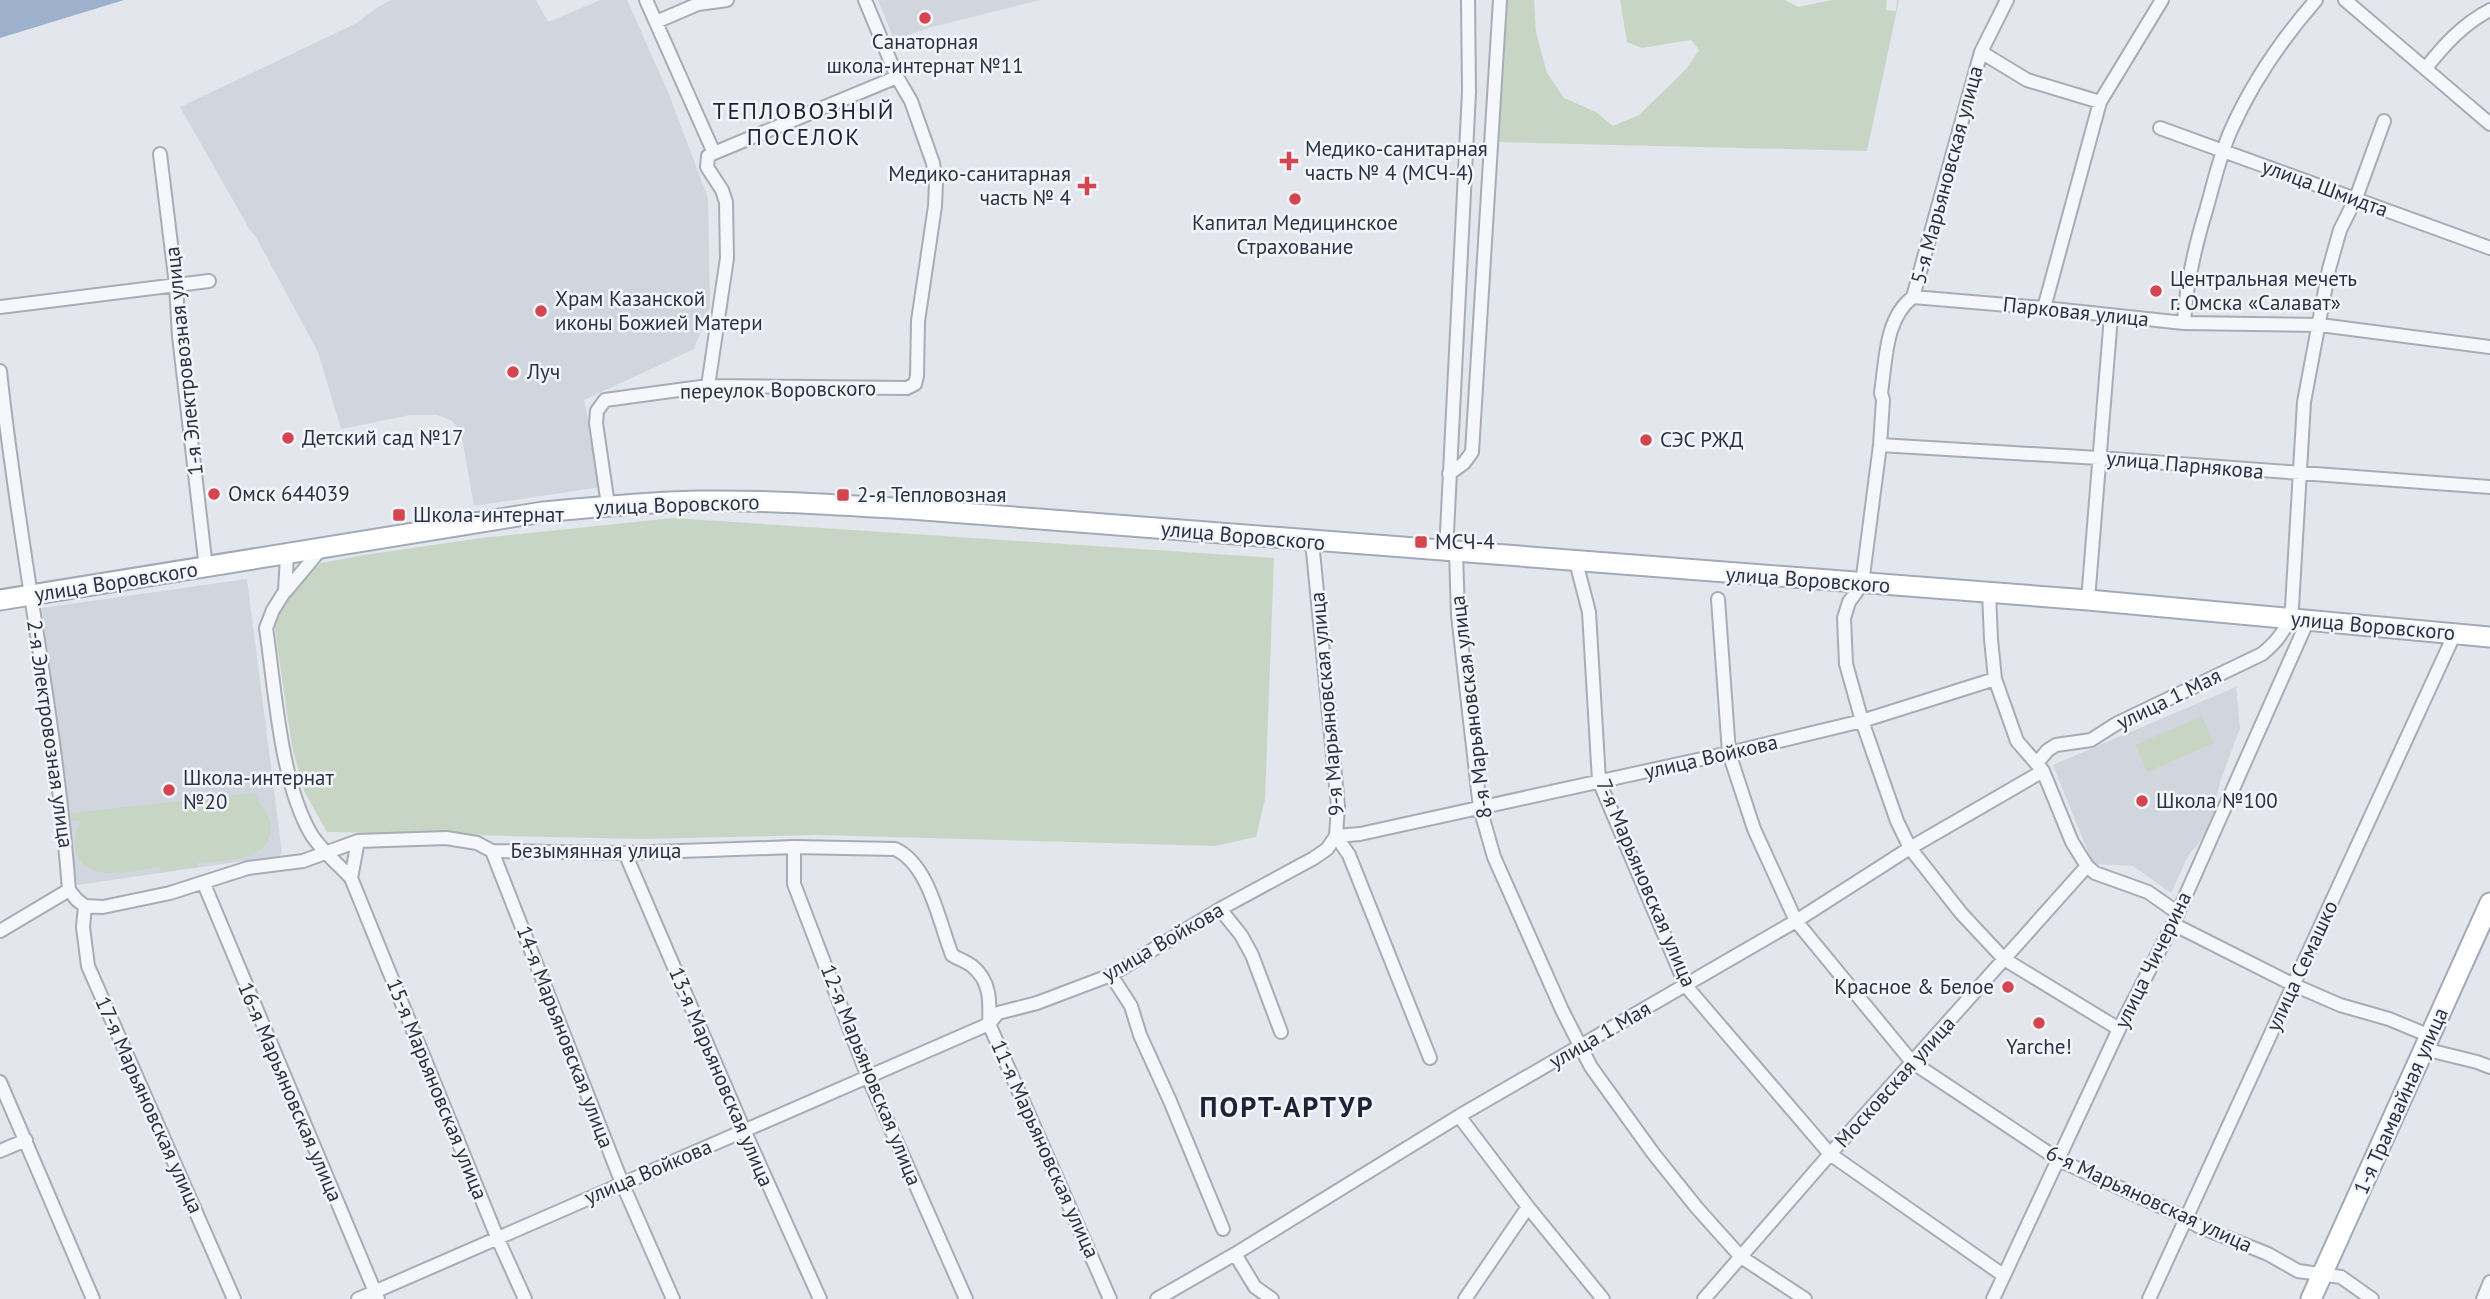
<svg xmlns="http://www.w3.org/2000/svg" width="2490" height="1299" font-family="'PT Sans',sans-serif">
	<style>
		.built { fill: #d1d5de }
		.green { fill: #c7d6c4 }
		.water { fill: #9db1cd }
		.lines { fill: none; stroke-linecap: round; stroke-linejoin: round }
		.minor-casing { stroke: #a8acb7; stroke-width: 16 }
		.primary-casing { stroke: #a2a9b8; stroke-width: 23 }
		.minor { stroke: #f6f7fa; stroke-width: 12 }
		.primary { stroke: #fff; stroke-width: 19 }
		.poi-dot { fill: #d44550; stroke: #f3f5f9; stroke-width: 2.5 }
		.labels { text-anchor: middle; stroke-width: 5; stroke-linejoin: round; paint-order: stroke }
		.poi-label { font-size: 21px; fill: #2a3245; stroke: #f3f5f9; text-anchor: start }
		.street-label { font-size: 21px; fill: #2a3245; stroke: #f3f5f9 }
		.neighbourhood-label { font-size: 23px; letter-spacing: 2px; fill: #1c2336; stroke: #f3f5f9 }
		.district-label { font-size: 28px; font-weight: bold; letter-spacing: 2px; fill: #1c2336; stroke: #f3f5f9 }
	</style>
	<rect width="100%" height="100%" fill="#e3e6ec"/>
	<path class="built" d="M 391,0 L 536,0 L 548,22 L 601,0 L 627,0 L 668,92 L 708,198 L 710,307 L 694,349 L 584,400 L 601,487 L 474,506 L 461,432 L 451,420 L 437,415 L 410,415 L 341,429 L 318,352 L 256,237 L 250,230 L 180,107 L 357,23 L 378,7 Z
		M 878,0 L 1040,0 L 932,27 L 894,40 Z
		M 247,579 L 282,853 L 279,856 L 77,885 L 42,608 Z
		M 2236,687 L 2240,728 L 2220,782 L 2212,821 L 2206,834 L 2188,856 L 2171,893 L 2133,866 L 2093,864 L 2053,765 Z"/>
	<path class="green" d="M 1505,0 L 1534,0 L 1536,32 L 1547,73 L 1564,98 L 1596,112 L 1613,126 L 1639,115 L 1686,69 L 1699,50 L 1691,40 L 1642,48 L 1627,42 L 1620,0 L 1785,0 L 1798,7 L 1832,0 L 1887,0 L 1886,10 L 1896,11 L 1897,0 L 1899,0 L 1867,151 L 1498,142 Z
		M 673,518 L 1274,558 L 1265,799 L 1256,837 L 1215,846 L 819,835 L 641,839 L 327,832 L 304,791 L 292,746 L 276,638 L 274,617 L 284,601 L 303,579 L 321,563 L 364,555 L 481,538 Z
		M 2202,716 L 2214,743 L 2147,772 L 2135,745 Z
		M 255,793 C 257,804 268,810 270,822 C 277,862 224,860 198,863 L 198,867 L 160,872 L 160,867 C 134,870 87,885 76,852 C 72,840 76,831 81,821 L 72,821 L 71,813 Z"/>
	<path class="water" d="M 0,0 L 124,0 L 0,38 Z"/>
	<g class="lines">
		<defs>
			<path id="minor" d="M 646,0 L 714,153 L 708,156 L 707,167 L 722,190 L 726,202 L 727,258 L 708,386
				M 2007,0 L 1981,52 L 1913,297 C 1885,318 1886,360 1881,393 L 1883,400 L 1880,445 L 1862,584 L 1849,602 L 1844,618 L 1846,664 L 1862,721 L 1897,821 L 1910,848 L 1961,913 L 2004,959 L 2119,1029
				M 2345,0 L 2490,124
				M 656,22 L 698,4 L 727,0
				M 1981,52 L 2027,80 L 2100,102
				M 2426,68 C 2444,45 2463,24 2490,10
				M 2160,128 L 2490,248
				M 714,153 L 897,77
				M 160,154 L 176,285 L 179,336 L 206,568
				M 1913,297 L 2044,308 L 2184,323 L 2320,325 L 2490,347
				M 0,307 L 209,281
				M 2044,308 L 2100,102 L 2162,0
				M 2184,323 C 2186,283 2195,246 2207,207 C 2214,182 2220,155 2231,130 C 2252,83 2282,39 2316,0
				M 0,371 C 18,544 56,716 69,890
				M 1880,445 L 2099,458 L 2490,487
				M 1449,474 L 1464,463 L 1472,452 L 1500,0
				M 608,505 L 596,423 L 597,411 L 605,400 L 708,386 L 907,388 L 915,384 L 917,376 L 918,321 L 935,206 L 936,183 L 933,163 L 911,101 L 897,77 L 865,0
				M 1312,541 L 1338,806 L 1336,836 L 1349,855 L 1430,1058
				M 1446,552 L 1469,92 L 1468,0
				M 1456,552 L 1458,615 L 1480,808 L 1494,857 L 1562,1010 L 1591,1067 L 1653,1153 L 1697,1208 L 1741,1257 L 1805,1299
				M 287,555 L 285,591 L 273,610 L 266,628 C 275,688 280,781 311,834 C 321,850 338,864 351,878 L 497,1237 L 525,1299
				M 1576,562 L 1589,612 L 1599,781 L 1686,986 L 1830,1154 L 2003,1275
				M 286,591 L 321,549
				M 1989,593 L 1991,639 L 1995,679 L 2017,741 L 2043,771 L 2072,842 L 2087,866 L 2095,873 L 2148,892 L 2178,913
				M 1718,599 L 1729,753 L 1754,829 L 1796,921 L 1912,1062 L 2059,1160 L 2186,1218 L 2198,1226 L 2268,1254 L 2298,1271 L 2341,1277 L 2372,1299
				M 2088,600 L 2111,316
				M 2037,763 L 2048,750 L 2056,745 L 2091,740 L 2116,724 L 2262,654 C 2278,641 2289,627 2292,607 L 2304,402 L 2329,269 L 2340,230 L 2356,198 L 2384,121
				M 1336,836 L 1360,834 L 1729,753 L 1862,721 L 1995,679
				M 794,847 L 794,884 L 868,1077 L 966,1299
				M 492,851 L 622,1183 L 673,1299
				M 625,853 L 744,1130 L 820,1299
				M 351,878 L 358,841
				M 204,884 L 378,1299
				M 85,906 L 83,927 L 88,966 L 234,1299
				M 1220,909 L 1241,935 L 1252,955 L 1281,1032
				M 2173,924 L 2294,985 L 2340,1005 L 2389,1019 L 2430,1036
				M 0,931 L 69,890 L 77,900 L 85,906 L 103,907 L 170,893 L 248,868 L 303,861 L 358,841 L 446,838 L 477,843 L 492,851 L 625,853 L 794,847 L 895,849 C 929,864 939,922 952,955 C 958,959 966,961 972,966 C 991,981 990,1002 989,1024 L 1110,1299
				M 1111,975 L 1131,1006 L 1140,1035 L 1170,1101 L 1223,1229
				M 2424,1049 L 2477,1062 L 2490,1067
				M 0,1082 L 93,1299
				M 1459,1116 L 1528,1207 L 1603,1299
				M 0,1151 L 26,1140
				M 1235,1254 L 1255,1287 L 1272,1299
				M 358,1299 L 989,1024 L 998,1013 L 1037,1003 L 1111,975 L 1220,909 L 1314,858 L 1327,849 L 1336,836
				M 1157,1299 L 1235,1254 L 1459,1116 L 1796,921 L 1910,848 L 2043,771
				M 1465,1299 L 1528,1207
				M 1704,1299 L 1830,1154 L 2087,866
				M 1993,1299 L 2119,1029 L 2173,924 L 2308,620
				M 2149,1299 L 2455,633
				M 2483,1299 L 2490,1282"/>
			<path id="primary" d="M 0,600 L 543,512 C 595,507 646,502 697,501 C 769,500 839,505 910,509 L 2088,600 L 2490,637
				M 2311,1299 L 2490,903"/>
		</defs>
		<use href="#minor" class="minor-casing"/>
		<use href="#primary" class="primary-casing"/>
		<use href="#minor" class="minor"/>
		<use href="#primary" class="primary"/>
	</g>
	<g class="poi-dot">
		<circle cx="925" cy="18" r="7"/>
		<path d="M1285.5 150.5h7v7h7v7h-7v7h-7v-7h-7v-7h7z"/>
		<path d="M1083.5 175.5h7v7h7v7h-7v7h-7v-7h-7v-7h7z"/>
		<circle cx="1295" cy="199" r="7"/>
		<circle cx="2156" cy="291" r="7"/>
		<circle cx="541" cy="311" r="7"/>
		<circle cx="513" cy="372" r="7"/>
		<circle cx="288" cy="438" r="7"/>
		<circle cx="1646" cy="440" r="7"/>
		<circle cx="214" cy="494" r="7"/>
		<rect x="836" y="488" width="14" height="14" rx="3.5"/>
		<rect x="392" y="508" width="14" height="14" rx="3.5"/>
		<rect x="1414" y="535" width="14" height="14" rx="3.5"/>
		<circle cx="169" cy="790" r="7"/>
		<circle cx="2142" cy="801" r="7"/>
		<circle cx="2008" cy="987" r="7"/>
		<circle cx="2039" cy="1023" r="7"/>
	</g>
	<g class="labels">
		<g class="poi-label">
			<text x="925" y="49" text-anchor="middle">Санаторная<tspan x="925" dy="24">школа-интернат №11</tspan></text>
			<text x="1305" y="156">Медико-санитарная<tspan x="1305" dy="24">часть № 4 (МСЧ-4)</tspan></text>
			<text x="1071" y="181" text-anchor="end">Медико-санитарная<tspan x="1071" dy="24">часть № 4</tspan></text>
			<text x="1295" y="230" text-anchor="middle">Капитал Медицинское<tspan x="1295" dy="24">Страхование</tspan></text>
			<text x="2170" y="286">Центральная мечеть<tspan x="2170" dy="24">г. Омска «Салават»</tspan></text>
			<text x="555" y="306">Храм Казанской<tspan x="555" dy="24">иконы Божией Матери</tspan></text>
			<text x="527" y="379">Луч</text>
			<text x="302" y="445">Детский сад №17</text>
			<text x="1660" y="447">СЭС РЖД</text>
			<text x="228" y="501">Омск 644039</text>
			<text x="857" y="502">2-я Тепловозная</text>
			<text x="413" y="522">Школа-интернат</text>
			<text x="1435" y="549">МСЧ-4</text>
			<text x="183" y="785">Школа-интернат<tspan x="183" dy="24">№20</tspan></text>
			<text x="2156" y="808">Школа №100</text>
			<text x="1994" y="994" text-anchor="end">Красное &amp; Белое</text>
			<text x="2039" y="1054" text-anchor="middle">Yarche!</text>
		</g>
		<g class="street-label">
			<text transform="translate(1947 175) rotate(-75)" y="7">5-я Марьяновская улица</text>
			<text transform="translate(2325 188) rotate(20)" y="7">улица Шмидта</text>
			<text transform="translate(2076 312) rotate(6)" y="7">Парковая улица</text>
			<text transform="translate(184 361) rotate(-96)" y="7">1-я Электровозная улица</text>
			<text transform="translate(778 390) rotate(-1)" y="7">переулок Воровского</text>
			<text transform="translate(2185 465) rotate(5)" y="7">улица Парнякова</text>
			<text transform="translate(677 505) rotate(-2)" y="7">улица Воровского</text>
			<text transform="translate(1243 536) rotate(5)" y="7">улица Воровского</text>
			<text transform="translate(1808 580) rotate(4)" y="7">улица Воровского</text>
			<text transform="translate(116 582) rotate(-9)" y="7">улица Воровского</text>
			<text transform="translate(2373 626) rotate(5)" y="7">улица Воровского</text>
			<text transform="translate(2169 699) rotate(-26)" y="7">улица 1 Мая</text>
			<text transform="translate(1327 704) rotate(-95)" y="7">9-я Марьяновская улица</text>
			<text transform="translate(1471 707) rotate(-97)" y="7">8-я Марьяновская улица</text>
			<text transform="translate(50 734) rotate(82)" y="7">2-я Электровозная улица</text>
			<text transform="translate(1711 757) rotate(-13)" y="7">улица Войкова</text>
			<text x="596" y="858">Безымянная улица</text>
			<text transform="translate(1646 883) rotate(67)" y="7">7-я Марьяновская улица</text>
			<text transform="translate(1163 942) rotate(-30)" y="7">улица Войкова</text>
			<text transform="translate(2153 960) rotate(-64)" y="7">улица Чичерина</text>
			<text transform="translate(2302 966) rotate(-65)" y="7">улица Семашко</text>
			<text transform="translate(1600 1035) rotate(-30)" y="7">улица 1 Мая</text>
			<text transform="translate(565 1037) rotate(69)" y="7">14-я Марьяновская улица</text>
			<text transform="translate(871 1075) rotate(68)" y="7">12-я Марьяновская улица</text>
			<text transform="translate(721 1077) rotate(67)" y="7">13-я Марьяновская улица</text>
			<text transform="translate(1895 1082) rotate(-48)" y="7">Московская улица</text>
			<text transform="translate(437 1089) rotate(68)" y="7">15-я Марьяновская улица</text>
			<text transform="translate(290 1092) rotate(67)" y="7">16-я Марьяновская улица</text>
			<text transform="translate(2401 1101) rotate(-66)" y="7">1-я Трамвайная улица</text>
			<text transform="translate(149 1105) rotate(66)" y="7">17-я Марьяновская улица</text>
			<text transform="translate(1045 1149) rotate(66)" y="7">11-я Марьяновская улица</text>
			<text transform="translate(648 1172) rotate(-23)" y="7">улица Войкова</text>
			<text transform="translate(2149 1199) rotate(25)" y="7">6-я Марьяновская улица</text>
		</g>
		<g class="neighbourhood-label">
			<text x="804" y="119">ТЕПЛОВОЗНЫЙ<tspan x="804" dy="26">ПОСЕЛОК</tspan></text>
		</g>
		<g class="district-label">
			<text x="1287" y="1117">ПОРТ-АРТУР</text>
		</g>
	</g>
</svg>
